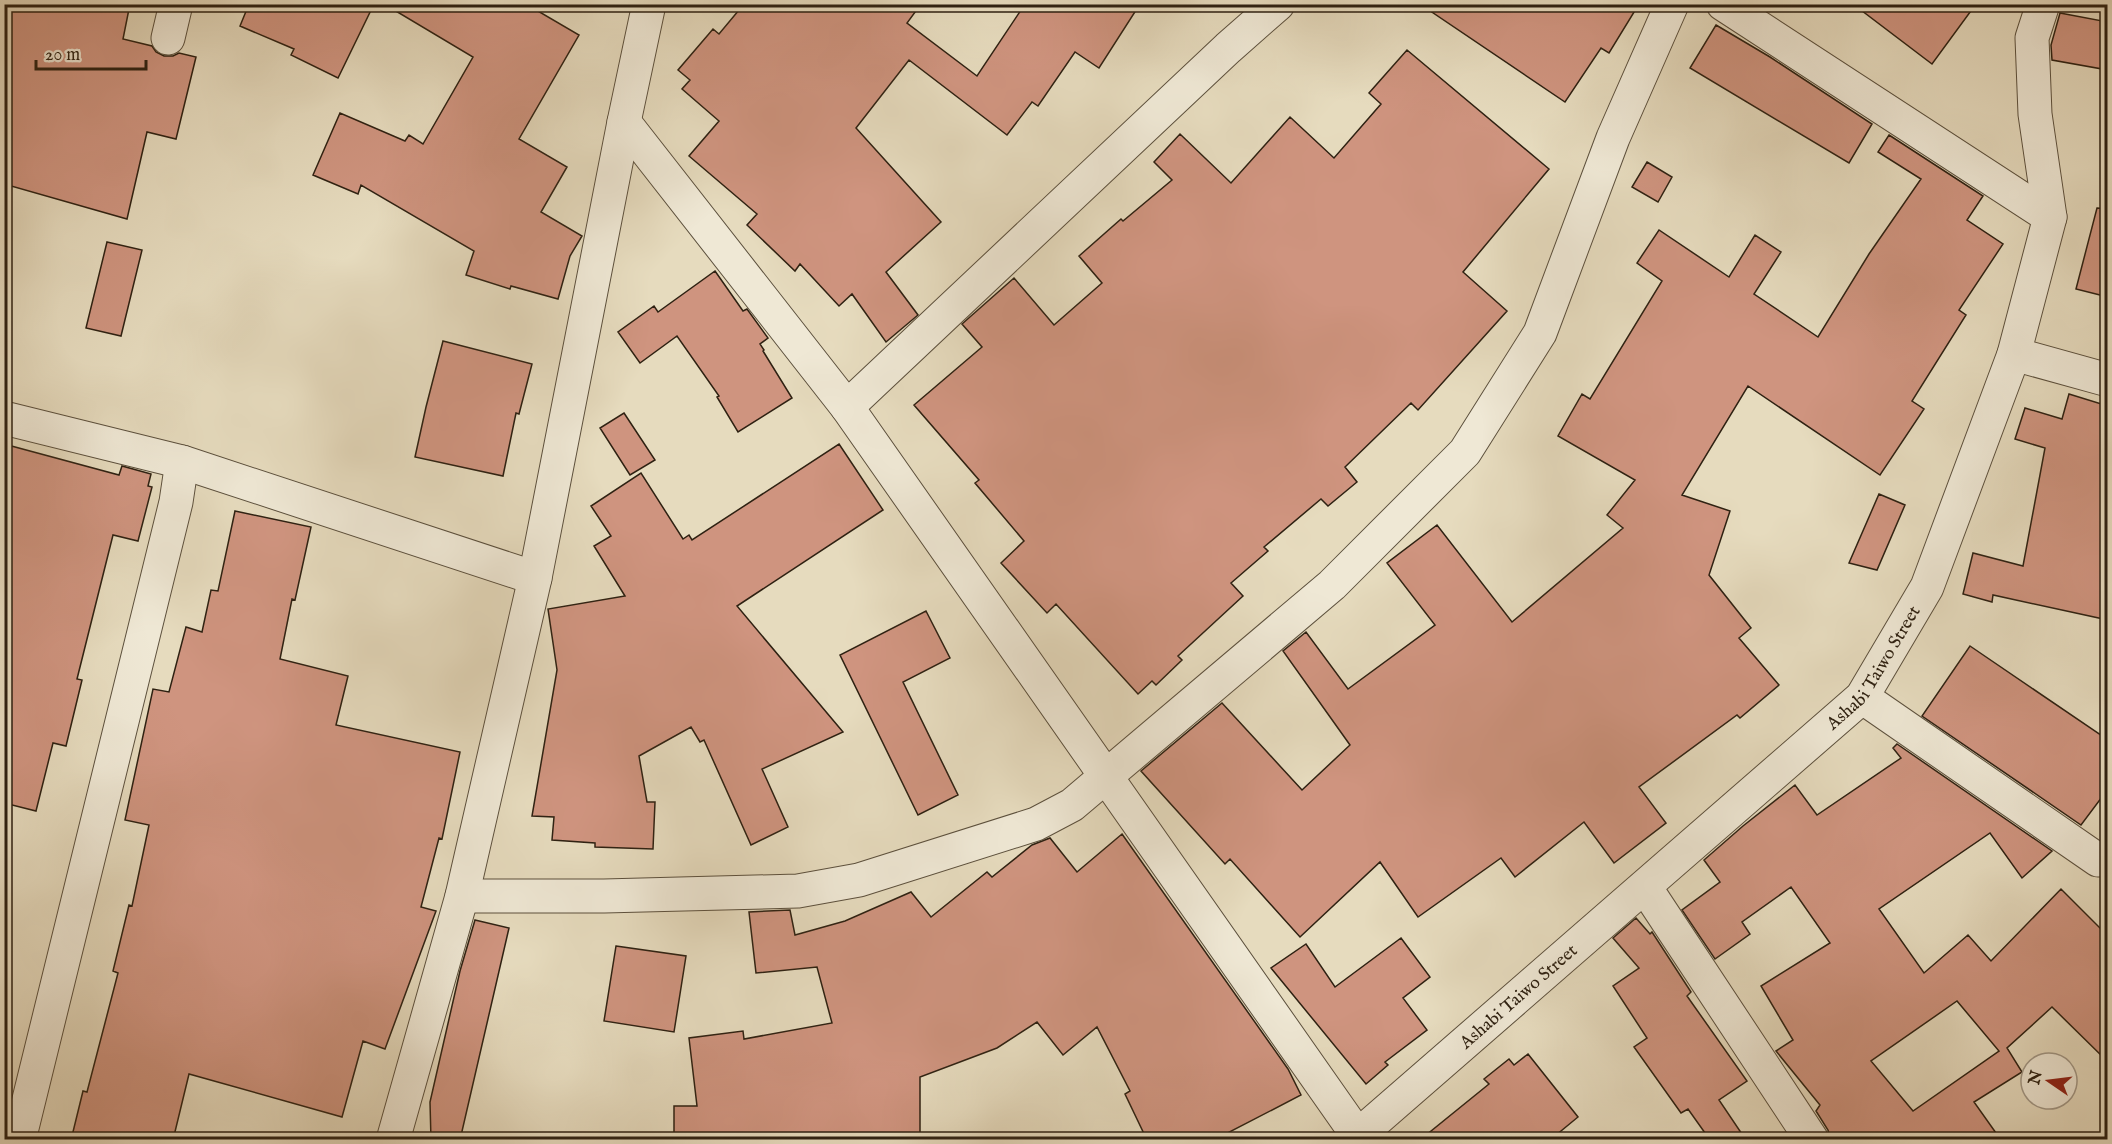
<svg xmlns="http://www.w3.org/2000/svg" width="2112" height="1144" font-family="'IM FELL English',serif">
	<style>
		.building { fill: #cf947f; stroke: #2e2112; stroke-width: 1.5; fill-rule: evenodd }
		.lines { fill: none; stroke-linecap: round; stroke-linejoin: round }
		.street-casing { stroke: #5c503d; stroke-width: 35 }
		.street { stroke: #efe8d5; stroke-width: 33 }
		.labels { text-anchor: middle; stroke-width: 4.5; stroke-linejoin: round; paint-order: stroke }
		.street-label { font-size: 18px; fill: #2e2112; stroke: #efe8d5 }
	</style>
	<rect width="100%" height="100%" fill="#e6dbbe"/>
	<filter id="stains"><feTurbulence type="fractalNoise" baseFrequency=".00333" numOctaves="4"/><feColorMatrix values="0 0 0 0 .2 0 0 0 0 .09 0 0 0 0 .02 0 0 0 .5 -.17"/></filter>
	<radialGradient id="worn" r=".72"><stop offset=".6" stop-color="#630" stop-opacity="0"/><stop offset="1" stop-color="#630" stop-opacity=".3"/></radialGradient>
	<path class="building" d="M 4,4 L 130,4 L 123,39 L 152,46 L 156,52 L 164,56 L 173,56 L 179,53 L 196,57 L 176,139 L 147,132 L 127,219 L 4,184 Z
		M 249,4 L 374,4 L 338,78 L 291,55 L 294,49 L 240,26 Z
		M 384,4 L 526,4 L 579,35 L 519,139 L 567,167 L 541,212 L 582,236 L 570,256 L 558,299 L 511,286 L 510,289 L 466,275 L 474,251 L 361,185 L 358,194 L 313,175 L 340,113 L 405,141 L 409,135 L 423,144 L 473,57 Z
		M 744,4 L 921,4 L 907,23 L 977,76 L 1025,4 L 1140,4 L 1099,68 L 1075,52 L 1038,106 L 1032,102 L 1007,135 L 909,60 L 856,128 L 941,222 L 886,272 L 918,315 L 886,342 L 852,294 L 839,306 L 800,264 L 795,271 L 747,225 L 757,214 L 689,156 L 719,121 L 682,89 L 690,80 L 678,70 L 713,29 L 719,34 Z
		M 1420,4 L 1639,4 L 1609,53 L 1601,48 L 1565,102 Z
		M 1853,4 L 1976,4 L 1932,64 Z
		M 2060,13 L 2108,22 L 2108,70 L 2052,60 L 2051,45 Z
		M 1716,25 L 1770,57 L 1872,124 L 1849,163 L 1690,68 Z
		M 1407,50 L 1549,169 L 1463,272 L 1507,311 L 1418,410 L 1411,403 L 1345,467 L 1357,482 L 1328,506 L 1321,499 L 1264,547 L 1268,551 L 1231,583 L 1243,596 L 1178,656 L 1182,660 L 1156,685 L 1152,681 L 1138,694 L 1056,604 L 1047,613 L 1001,563 L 1024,541 L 975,483 L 979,480 L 914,405 L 982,347 L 962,324 L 1014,278 L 1054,325 L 1102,283 L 1079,256 L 1121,219 L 1123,221 L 1172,180 L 1154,162 L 1180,134 L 1231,183 L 1290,117 L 1334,158 L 1381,104 L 1369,93 Z
		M 1889,135 L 1983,196 L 1967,220 L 2003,244 L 1959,310 L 1966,315 L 1912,401 L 1924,409 L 1880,475 L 1748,386 L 1682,495 L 1730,511 L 1709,575 L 1751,628 L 1739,638 L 1779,685 L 1740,718 L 1737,715 L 1639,787 L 1666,823 L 1614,863 L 1584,822 L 1515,877 L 1501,858 L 1418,917 L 1380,862 L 1300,937 L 1230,859 L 1225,864 L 1141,771 L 1222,703 L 1302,790 L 1350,745 L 1283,651 L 1306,632 L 1348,689 L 1435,625 L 1387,563 L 1437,525 L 1512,622 L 1623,528 L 1607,515 L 1635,480 L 1558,436 L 1582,394 L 1590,399 L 1662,281 L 1637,263 L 1659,230 L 1729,277 L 1755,235 L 1781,252 L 1754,294 L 1818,337 L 1869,254 L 1921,179 L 1878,152 Z
		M 1647,162 L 1672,177 L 1658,202 L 1632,187 Z
		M 2097,208 L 2108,209 L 2108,297 L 2076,289 Z
		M 107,242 L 142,250 L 121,336 L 86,328 Z
		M 715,271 L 743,311 L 747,309 L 768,338 L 760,344 L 764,350 L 763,351 L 792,398 L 738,432 L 717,397 L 719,396 L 677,336 L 640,363 L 618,332 L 654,306 L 658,312 Z
		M 443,341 L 532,364 L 519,414 L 516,413 L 503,476 L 415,457 L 426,407 Z
		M 2069,394 L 2108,406 L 2108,620 L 1993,595 L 1992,602 L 1963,594 L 1973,553 L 2023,566 L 2045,448 L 2015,439 L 2025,408 L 2062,419 Z
		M 624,413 L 655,460 L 630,475 L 600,428 Z
		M 4,444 L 119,475 L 122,466 L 151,474 L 148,486 L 152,487 L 138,541 L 113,535 L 77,679 L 82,680 L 66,746 L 53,743 L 36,811 L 4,803 Z
		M 839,444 L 883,510 L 737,606 L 843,732 L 762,769 L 788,827 L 751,845 L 704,740 L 700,742 L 691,727 L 639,756 L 647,802 L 655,802 L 653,849 L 595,847 L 595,843 L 552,840 L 554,817 L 532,816 L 557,670 L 548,609 L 625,596 L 594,546 L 611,536 L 591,506 L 641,473 L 683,539 L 689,535 L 692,540 Z
		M 1879,494 L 1905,505 L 1877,570 L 1849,563 Z
		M 235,511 L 311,527 L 295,600 L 292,599 L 280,659 L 348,676 L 336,725 L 460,752 L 442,839 L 439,838 L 421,907 L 436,911 L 385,1049 L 363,1041 L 342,1117 L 189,1074 L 173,1140 L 71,1140 L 83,1091 L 87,1092 L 118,973 L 113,971 L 129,905 L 132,906 L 149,825 L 125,820 L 153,689 L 169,692 L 186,627 L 202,632 L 211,590 L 218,591 Z
		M 926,611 L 950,658 L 903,682 L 958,795 L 918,815 L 840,655 Z
		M 1970,646 L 2108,740 L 2108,789 L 2081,825 L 1922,716 Z
		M 1897,744 L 2052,851 L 2022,878 L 1990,833 L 1879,909 L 1924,973 L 1968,935 L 1991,961 L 2061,889 L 2108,936 L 2108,1062 L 2052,1007 L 2007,1048 L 2022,1072 L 1974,1102 L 2001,1140 L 1831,1140 L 1828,1130 L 1816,1111 L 1820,1105 L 1776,1051 L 1793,1040 L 1761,986 L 1830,943 L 1791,887 L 1742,922 L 1750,934 L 1715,959 L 1682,910 L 1720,882 L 1704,860 L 1743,826 L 1795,785 L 1817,815 L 1901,758 L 1893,748 ZM 1957,1001 L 1999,1051 L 1913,1111 L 1871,1061 Z
		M 1122,834 L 1288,1069 L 1301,1095 L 1214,1140 L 1147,1140 L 1125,1094 L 1130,1091 L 1097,1027 L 1063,1055 L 1037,1022 L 997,1048 L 920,1077 L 920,1140 L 674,1140 L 674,1106 L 697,1106 L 689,1038 L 743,1031 L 744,1039 L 832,1023 L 817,967 L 756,973 L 749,912 L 790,910 L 795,935 L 845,921 L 911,892 L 931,917 L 987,872 L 992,877 L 1032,845 L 1050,838 L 1077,872 Z
		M 1636,918 L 1650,934 L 1652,932 L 1691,992 L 1687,996 L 1747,1081 L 1719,1100 L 1746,1140 L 1710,1140 L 1688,1109 L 1681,1113 L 1634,1047 L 1647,1038 L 1613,986 L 1639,968 L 1613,938 Z
		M 475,920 L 509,928 L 460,1140 L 431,1140 L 430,1102 L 460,971 Z
		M 1401,938 L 1430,977 L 1403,998 L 1427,1030 L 1385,1062 L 1388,1065 L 1366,1084 L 1271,968 L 1306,944 L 1335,987 Z
		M 616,946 L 686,956 L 674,1032 L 604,1021 Z
		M 1528,1054 L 1578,1117 L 1550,1140 L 1420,1140 L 1489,1084 L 1484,1079 L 1509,1059 L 1514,1065 Z"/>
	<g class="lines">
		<defs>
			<g id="street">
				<path d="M 1723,4 L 2050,217"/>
				<path d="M 168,38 L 176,4"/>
				<path d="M 624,122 L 847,407 L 1228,48 L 1278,4"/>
				<path d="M 2014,354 L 2108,380"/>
				<path d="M 847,407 L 1358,1136"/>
				<path d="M 4,418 L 182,462 L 535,578"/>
				<path d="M 1862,697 L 2098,860"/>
				<path d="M 1645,887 L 1812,1140"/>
				<path d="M 462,896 L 604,896 L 798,891 L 859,880 L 1036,824 L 1072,805 L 1332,585 L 1465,452 L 1540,333 L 1613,138 L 1672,4"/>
				<path d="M 19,1140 L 176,502 L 182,462"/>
				<path d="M 393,1140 L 462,896 L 535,578 L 624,122 L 649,4"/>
				<path id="s1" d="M 1353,1140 L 1862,697 L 1927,587 L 2014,354 L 2050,217 L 2035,114 L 2032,38 L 2043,4"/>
			</g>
		</defs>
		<use href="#street" class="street-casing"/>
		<use href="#street" class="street"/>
	</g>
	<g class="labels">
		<g class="street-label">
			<text dy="6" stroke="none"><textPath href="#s1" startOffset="705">Ashabi Taiwo Street</textPath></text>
			<text dy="6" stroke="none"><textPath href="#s1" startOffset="219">Ashabi Taiwo Street</textPath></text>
		</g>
	</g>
	<rect width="2112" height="1144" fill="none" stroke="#e6dbbe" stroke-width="24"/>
	<rect x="6" y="6" width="2100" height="1132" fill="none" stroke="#2e2112" stroke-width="3"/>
	<rect x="12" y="12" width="2088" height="1120" fill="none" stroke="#2e2112" stroke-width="1.5"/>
	<g transform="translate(2049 1081) rotate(284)"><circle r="28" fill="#efe8d5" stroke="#a29887" stroke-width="1.5"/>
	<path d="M0-4.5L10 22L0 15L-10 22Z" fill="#8f2418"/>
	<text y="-9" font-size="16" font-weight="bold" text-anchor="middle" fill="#2e2112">N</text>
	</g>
	<path d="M36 60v9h110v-9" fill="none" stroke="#2e2112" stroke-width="3"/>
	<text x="45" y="60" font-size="18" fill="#2e2112" stroke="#efe8d5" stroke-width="4.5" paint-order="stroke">20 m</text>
	<rect width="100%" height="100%" filter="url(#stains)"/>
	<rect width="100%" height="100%" fill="url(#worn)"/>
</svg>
